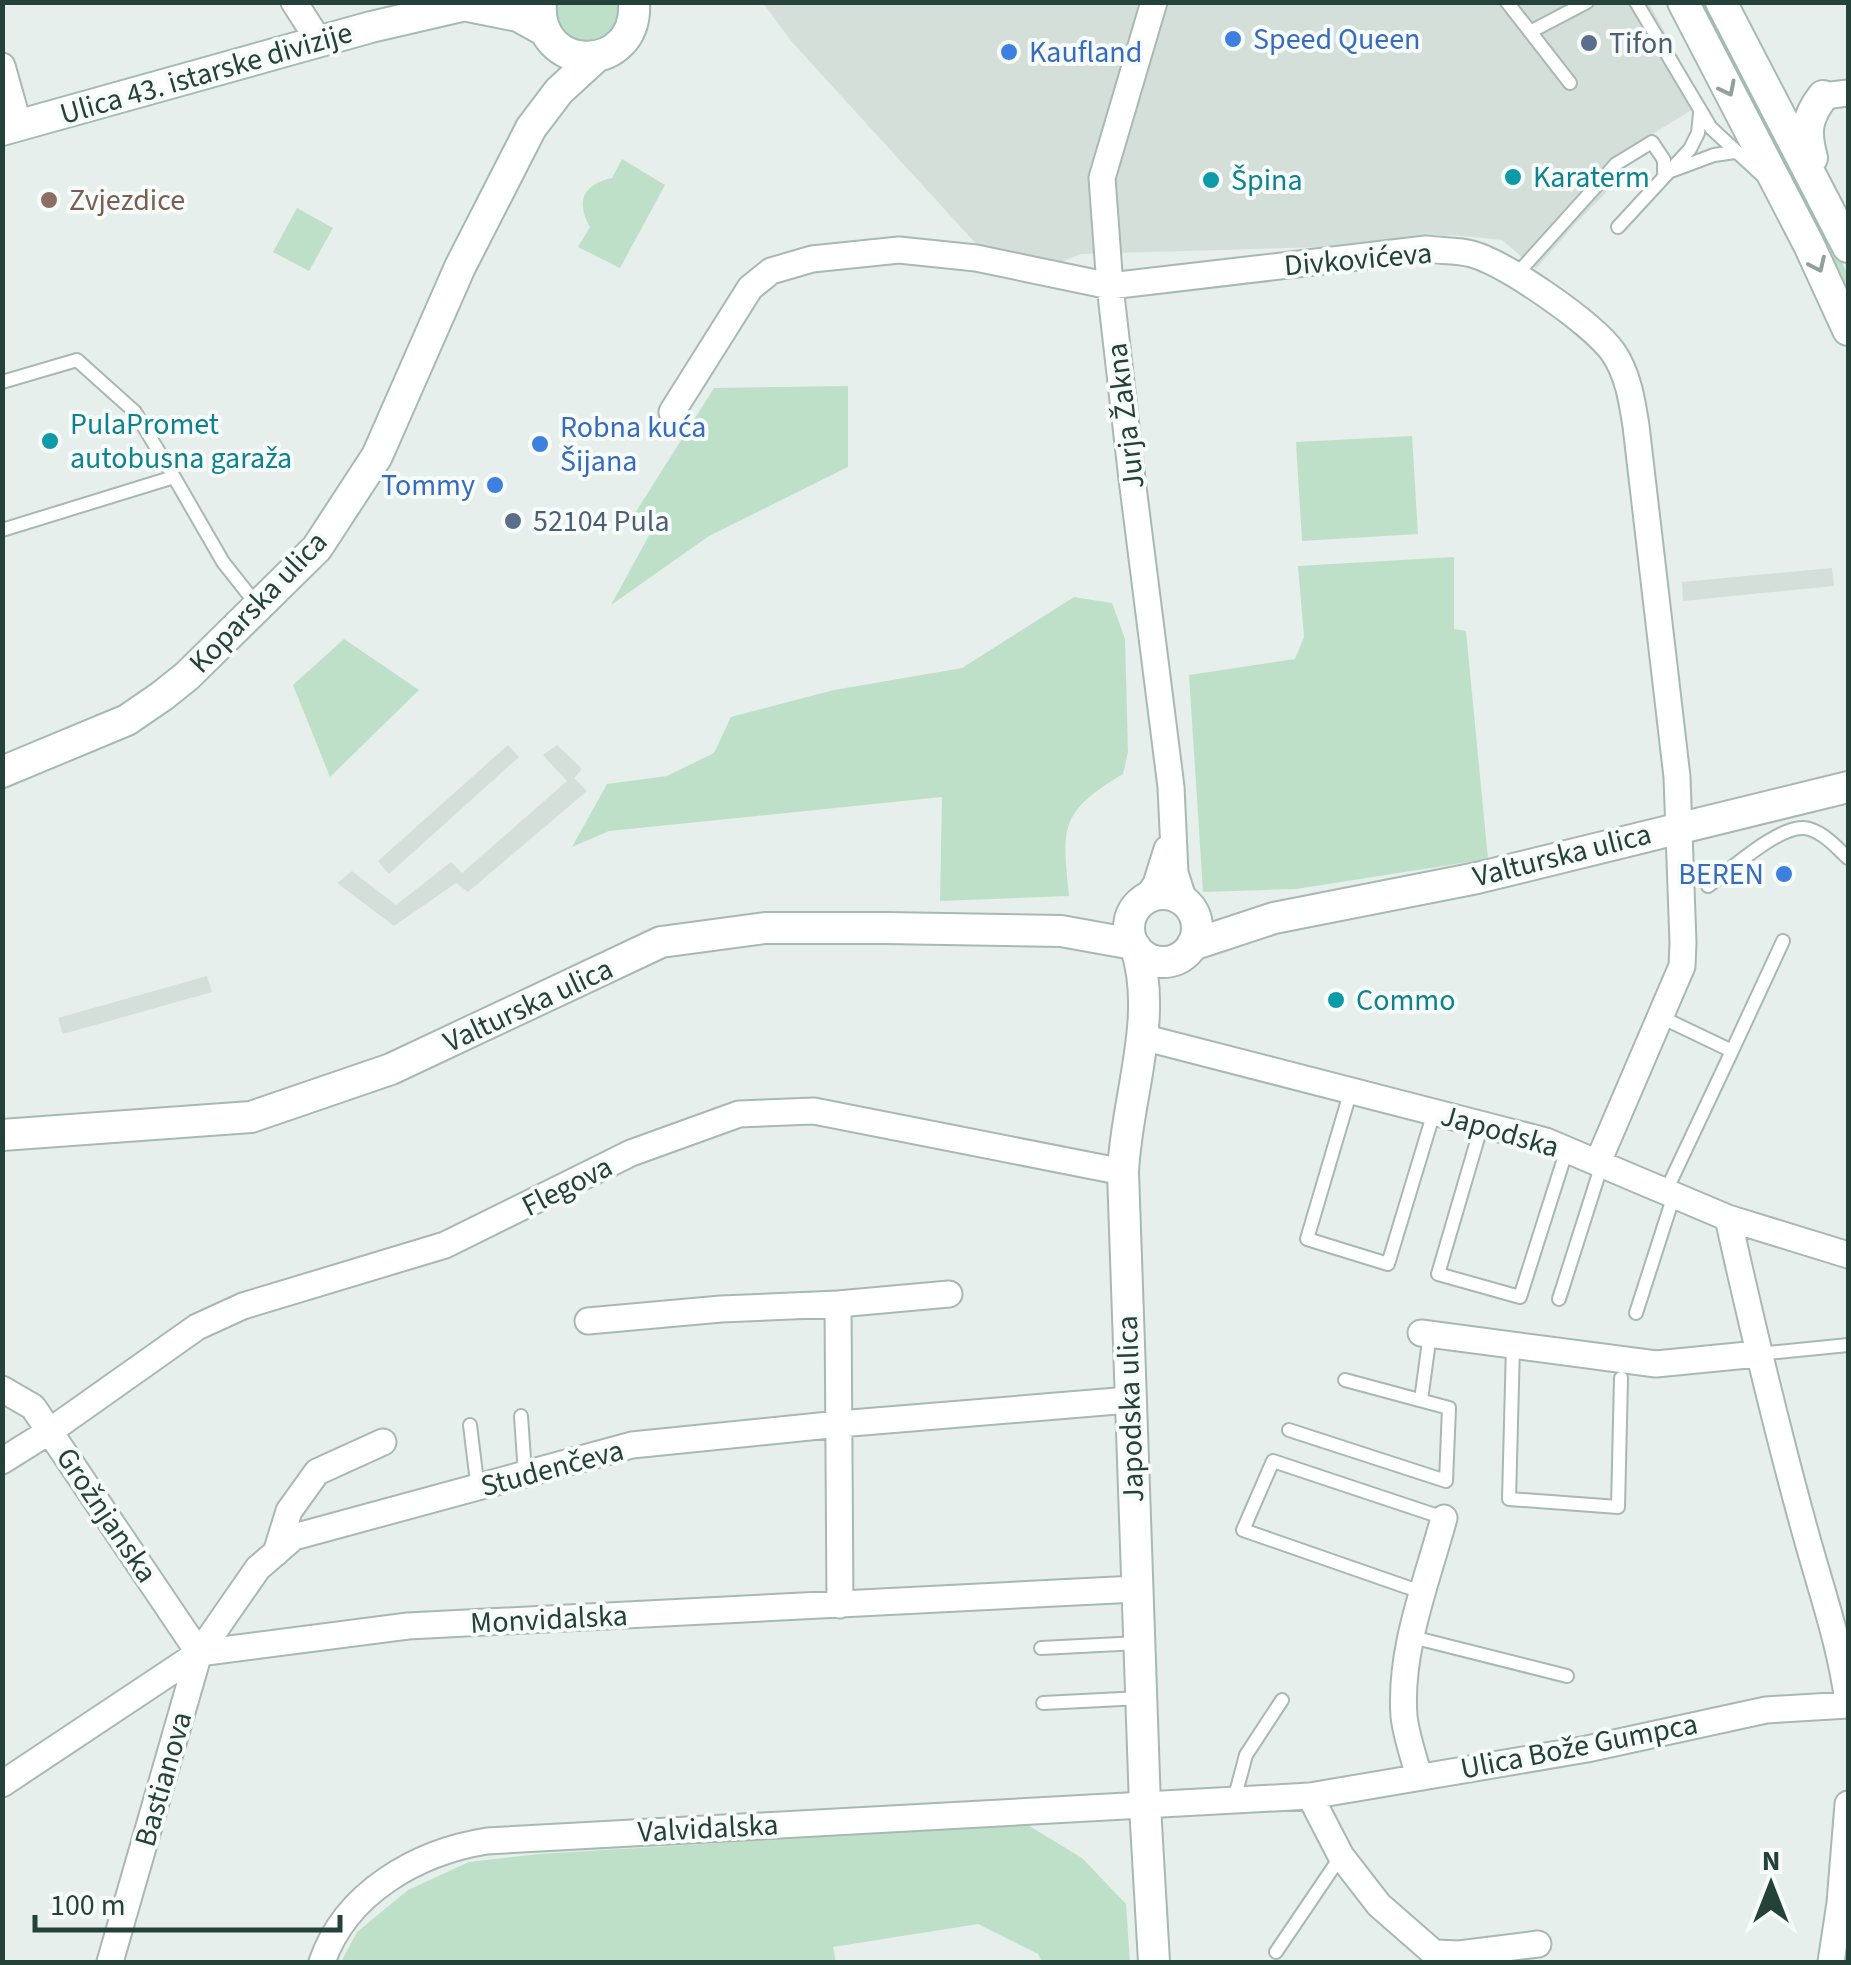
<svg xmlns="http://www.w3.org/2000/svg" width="1851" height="1965" font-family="'Source Sans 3',sans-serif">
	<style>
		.built { fill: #d4dfda }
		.green { fill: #bfe0c8 }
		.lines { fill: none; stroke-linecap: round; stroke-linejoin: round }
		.service-casing { stroke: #a8b8b2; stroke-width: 16 }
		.minor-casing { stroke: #a8b8b2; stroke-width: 29 }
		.tertiary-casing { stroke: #a8b8b2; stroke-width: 34 }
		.secondary-casing { stroke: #a4bbb3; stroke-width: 34 }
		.service { stroke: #fff; stroke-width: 12 }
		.minor { stroke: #fff; stroke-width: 25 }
		.tertiary { stroke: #fff; stroke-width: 30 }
		.secondary { stroke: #fff; stroke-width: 30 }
		.oneway { stroke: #92a09c }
		.shop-dot { fill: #3f7fe0; stroke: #f7fbf9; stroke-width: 4 }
		.service-dot { fill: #5c6f8a; stroke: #f7fbf9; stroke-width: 4 }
		.culture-dot { fill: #0f9aa8; stroke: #f7fbf9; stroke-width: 4 }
		.education-dot { fill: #8d6e63; stroke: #f7fbf9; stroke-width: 4 }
		.labels { text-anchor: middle; stroke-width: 8; stroke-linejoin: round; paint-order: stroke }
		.shop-label { font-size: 30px; fill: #366cbe; stroke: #f7fbf9; text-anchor: start }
		.service-label { font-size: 30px; fill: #4e5e75; stroke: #f7fbf9; text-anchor: start }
		.street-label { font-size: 30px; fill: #24423a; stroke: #f7fbf9 }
		.culture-label { font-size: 30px; fill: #0d838f; stroke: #f7fbf9; text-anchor: start }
		.education-label { font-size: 30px; fill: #785e54; stroke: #f7fbf9; text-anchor: start }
	</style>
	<rect width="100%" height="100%" fill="#e6efeb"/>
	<path class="built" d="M 763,3 L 1649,3 L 1703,103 L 1615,157 L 1627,171 L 1576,223 L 1536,269 L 1502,240 L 1451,235 L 1320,247 L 1081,254 L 1061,262 L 978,246 L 792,42 Z
		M 1832,568 L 1834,586 L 1683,601 L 1682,582 Z
		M 508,745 L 519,757 L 389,874 L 378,861 Z
		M 557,745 L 582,769 L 574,778 L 587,791 L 468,892 L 456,883 L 394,926 L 337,883 L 352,871 L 396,905 L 451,862 L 462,873 L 567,781 L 543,755 Z
		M 207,976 L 212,992 L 63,1034 L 58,1018 Z"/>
	<path class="green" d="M 552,2 L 620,3 L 621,13 L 611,36 L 587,46 L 563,38 Z
		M 1697,3 L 1707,3 L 1806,188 L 1848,275 L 1848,305 Z
		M 622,159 L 665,185 L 620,268 L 578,247 L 590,227 C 575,201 584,184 612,178 Z
		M 297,208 L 333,228 L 309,271 L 273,252 Z
		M 848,386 L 848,467 L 709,536 L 611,605 L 652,530 L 632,518 L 714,388 Z
		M 1412,436 L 1418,534 L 1302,541 L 1296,442 Z
		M 1454,557 L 1454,629 L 1466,631 L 1488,859 L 1296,889 L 1203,892 L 1189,675 L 1295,659 L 1304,637 L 1298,566 Z
		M 1074,597 L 1112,603 L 1125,639 L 1128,752 L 1123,774 C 1059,812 1062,827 1069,896 L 940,901 L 942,797 L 609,831 L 572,847 L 607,784 L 667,776 L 714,753 L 731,717 L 834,690 L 962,668 Z
		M 344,639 L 419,690 L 330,777 L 293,685 Z
		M 1026,1824 L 1082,1858 L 1126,1904 L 1130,1962 L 1042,1962 L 1038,1954 L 978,1924 L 833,1947 L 836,1962 L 341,1962 L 357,1932 L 408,1890 L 469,1862 L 539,1854 Z"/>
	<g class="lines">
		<defs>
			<path id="service" d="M 1507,2 L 1570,83
				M 1636,2 L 1711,128 L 1763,176
				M 1530,32 L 1587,2
				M 1671,171 L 1714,155 L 1735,152
				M 1618,227 L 1690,149 L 1698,133 L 1700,113
				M 1516,275 L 1616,164 L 1652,142 L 1664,160 L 1664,173
				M 2,382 L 77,360 L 135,412 L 174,477 L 2,530
				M 174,477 L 223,562 L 257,605
				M 1708,886 C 1729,871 1777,827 1803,828 C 1821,829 1836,847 1848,858
				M 1661,1017 L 1732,1051 L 1783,941
				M 1351,1090 L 1307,1239 L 1388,1264 L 1434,1112
				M 1482,1124 L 1438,1274 L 1520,1297 L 1567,1149
				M 1666,1191 L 1732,1051
				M 1559,1299 L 1602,1164
				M 1636,1313 L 1674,1195
				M 1513,1346 L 1509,1499 L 1618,1507 L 1621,1378
				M 1758,1354 L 1848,1345
				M 1421,1400 L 1430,1334
				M 521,1416 L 525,1474
				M 470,1425 L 476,1474 L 481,1487
				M 1289,1430 L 1446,1481 L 1449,1408 L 1345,1380
				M 1424,1593 L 1243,1530 L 1273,1461 L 1444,1518
				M 1412,1637 L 1567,1676
				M 1041,1648 L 1139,1643
				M 1043,1703 L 1141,1698
				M 1234,1800 L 1246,1755 L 1282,1700
				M 1276,1952 L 1341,1856"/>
			<path id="minor" d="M 294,2 L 319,41
				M 1154,2 L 1102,178 L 1110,286 L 1132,479 L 1171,787 L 1175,873 L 1184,901
				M 2,66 L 19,126
				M 1823,96 L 1848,93
				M 672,412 L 750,288 L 771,271 L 812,259 L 899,250 L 976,258 L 1110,286 L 1426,249 C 1441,251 1458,250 1472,254 C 1507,264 1592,323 1613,352 C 1628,374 1632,400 1636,426 L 1677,777 L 1683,943 L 1682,966 L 1598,1162
				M 1146,899 L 1156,884 L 1167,849
				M 1142,1037 L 1546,1141 L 1728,1218 L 1848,1255
				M 1728,1218 C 1751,1321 1775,1422 1803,1524 C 1819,1584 1840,1641 1848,1702
				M 588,1321 L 721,1309 L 838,1304
				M 1421,1333 L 1656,1364 L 1758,1354
				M 2,1389 L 33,1407 L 199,1653
				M 2,1461 L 50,1431 L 197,1327 L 243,1306 L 445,1245 L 631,1153 L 739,1114 L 814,1111 L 1123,1172
				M 276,1553 L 289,1511 L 317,1472 L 383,1442
				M 840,1605 L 838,1304 L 949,1294
				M 1419,1777 C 1414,1757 1406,1736 1404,1716 C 1399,1650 1427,1581 1444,1518
				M 2,1784 L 199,1653 L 408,1626 L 1136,1589
				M 1310,1796 L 1341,1856 L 1379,1905 L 1434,1953 L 1459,1954 L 1538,1944
				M 110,1962 L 199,1653 L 258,1568 L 294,1537 L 632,1445 L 839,1424 L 1129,1400
				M 322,1962 C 346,1892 418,1852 487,1841 L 1310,1796 L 1587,1749 L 1766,1710 L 1848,1705
				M 1831,1962 L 1840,1903 L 1848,1804"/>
			<path id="tertiary" d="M1129 928a34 34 0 1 1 68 0a34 34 0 1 1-68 0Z
				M 1192,945 L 1274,918 L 1477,878 L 1848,787
				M 1136,948 C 1159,1018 1126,1100 1123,1172 L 1145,1806 L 1154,1962
				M 2,1135 L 251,1117 L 391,1069 L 661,942 L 765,928 L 886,928 L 1061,931 L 1133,944"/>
			<path id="secondary" d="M 541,2 C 535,75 639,75 634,2
				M 1683,2 L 1809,245 L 1848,330
				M 1721,2 L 1848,247
				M 468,6 L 518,16 L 545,31
				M 2,130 L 371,27 L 479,2
				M 1812,158 C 1805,132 1806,118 1823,96
				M 2,772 L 127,720 L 162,696 L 187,676 L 317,548 L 377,456 L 460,267 L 531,128 L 559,91 L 596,57"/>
		</defs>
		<use href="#service" class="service-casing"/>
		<use href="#minor" class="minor-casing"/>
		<use href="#tertiary" class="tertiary-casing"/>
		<use href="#secondary" class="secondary-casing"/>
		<use href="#service" class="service"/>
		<use href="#minor" class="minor"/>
		<use href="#tertiary" class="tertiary"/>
		<use href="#secondary" class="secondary"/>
	</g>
	<defs><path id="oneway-chevron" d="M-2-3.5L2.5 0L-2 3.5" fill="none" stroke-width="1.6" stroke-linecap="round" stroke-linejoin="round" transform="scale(2.5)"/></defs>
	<g class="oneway">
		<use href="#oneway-chevron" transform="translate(1728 89) rotate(63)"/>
		<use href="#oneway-chevron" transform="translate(1818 265) rotate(65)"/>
	</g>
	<g class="shop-dot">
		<circle cx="1233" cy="39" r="10"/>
		<circle cx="1009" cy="52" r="10"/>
		<circle cx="540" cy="444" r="10"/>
		<circle cx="495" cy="485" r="10"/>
		<circle cx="1784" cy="874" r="10"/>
	</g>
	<g class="service-dot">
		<circle cx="1589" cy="43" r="10"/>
		<circle cx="513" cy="521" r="10"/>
	</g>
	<g class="culture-dot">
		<circle cx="1513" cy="177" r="10"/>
		<circle cx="1211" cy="180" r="10"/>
		<circle cx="50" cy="441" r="10"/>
		<circle cx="1336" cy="1000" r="10"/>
	</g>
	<circle class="education-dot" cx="49" cy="200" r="10"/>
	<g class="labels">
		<g class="shop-label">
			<text x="1253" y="49">Speed Queen</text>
			<text x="1029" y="62">Kaufland</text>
			<text x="560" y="437">Robna kuća<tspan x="560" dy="34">Šijana</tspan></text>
			<text x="475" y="495" text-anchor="end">Tommy</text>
			<text x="1764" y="884" text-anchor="end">BEREN</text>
		</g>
		<g class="service-label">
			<text x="1609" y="53">Tifon</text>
			<text x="533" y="531">52104 Pula</text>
		</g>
		<g class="street-label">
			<text transform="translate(206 73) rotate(-16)" y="10">Ulica 43. istarske divizije</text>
			<text transform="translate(1358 259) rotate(-5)" y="10">Divkovićeva</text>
			<text transform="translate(1125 416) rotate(-97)" y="10">Jurja Žakna</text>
			<text transform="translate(258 602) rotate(-46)" y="10">Koparska ulica</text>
			<text transform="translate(1562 855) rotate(-14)" y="10">Valturska ulica</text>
			<text transform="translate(528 1005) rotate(-25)" y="10">Valturska ulica</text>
			<text transform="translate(1500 1131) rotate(16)" y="10">Japodska</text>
			<text transform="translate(567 1186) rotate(-27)" y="10">Flegova</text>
			<text transform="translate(1130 1409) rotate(-92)" y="10">Japodska ulica</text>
			<text transform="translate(552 1468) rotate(-15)" y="10">Studenčeva</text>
			<text transform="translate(107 1515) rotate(56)" y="10">Grožnjanska</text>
			<text transform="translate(549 1619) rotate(-3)" y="10">Monvidalska</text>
			<text transform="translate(1579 1746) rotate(-11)" y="10">Ulica Bože Gumpca</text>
			<text transform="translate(163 1779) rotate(-74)" y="10">Bastianova</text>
			<text transform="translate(708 1828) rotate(-3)" y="10">Valvidalska</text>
		</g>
		<g class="culture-label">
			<text x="1533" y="187">Karaterm</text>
			<text x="1231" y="190">Špina</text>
			<text x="70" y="434">PulaPromet<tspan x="70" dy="34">autobusna garaža</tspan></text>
			<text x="1356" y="1010">Commo</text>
		</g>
		<g class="education-label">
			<text x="69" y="210">Zvjezdice</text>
		</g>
	</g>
	<rect width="1851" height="1965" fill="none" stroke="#24423a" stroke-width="10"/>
	<g transform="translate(1771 1885)" stroke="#f7fbf9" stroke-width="8" paint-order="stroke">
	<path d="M0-8L18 38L0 25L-18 38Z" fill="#24423a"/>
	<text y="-15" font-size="28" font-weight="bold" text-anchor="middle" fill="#24423a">N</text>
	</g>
	<path d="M35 1915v15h305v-15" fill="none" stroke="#24423a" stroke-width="5"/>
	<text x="50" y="1915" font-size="30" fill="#24423a" stroke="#f7fbf9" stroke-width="8" paint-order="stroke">100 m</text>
</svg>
